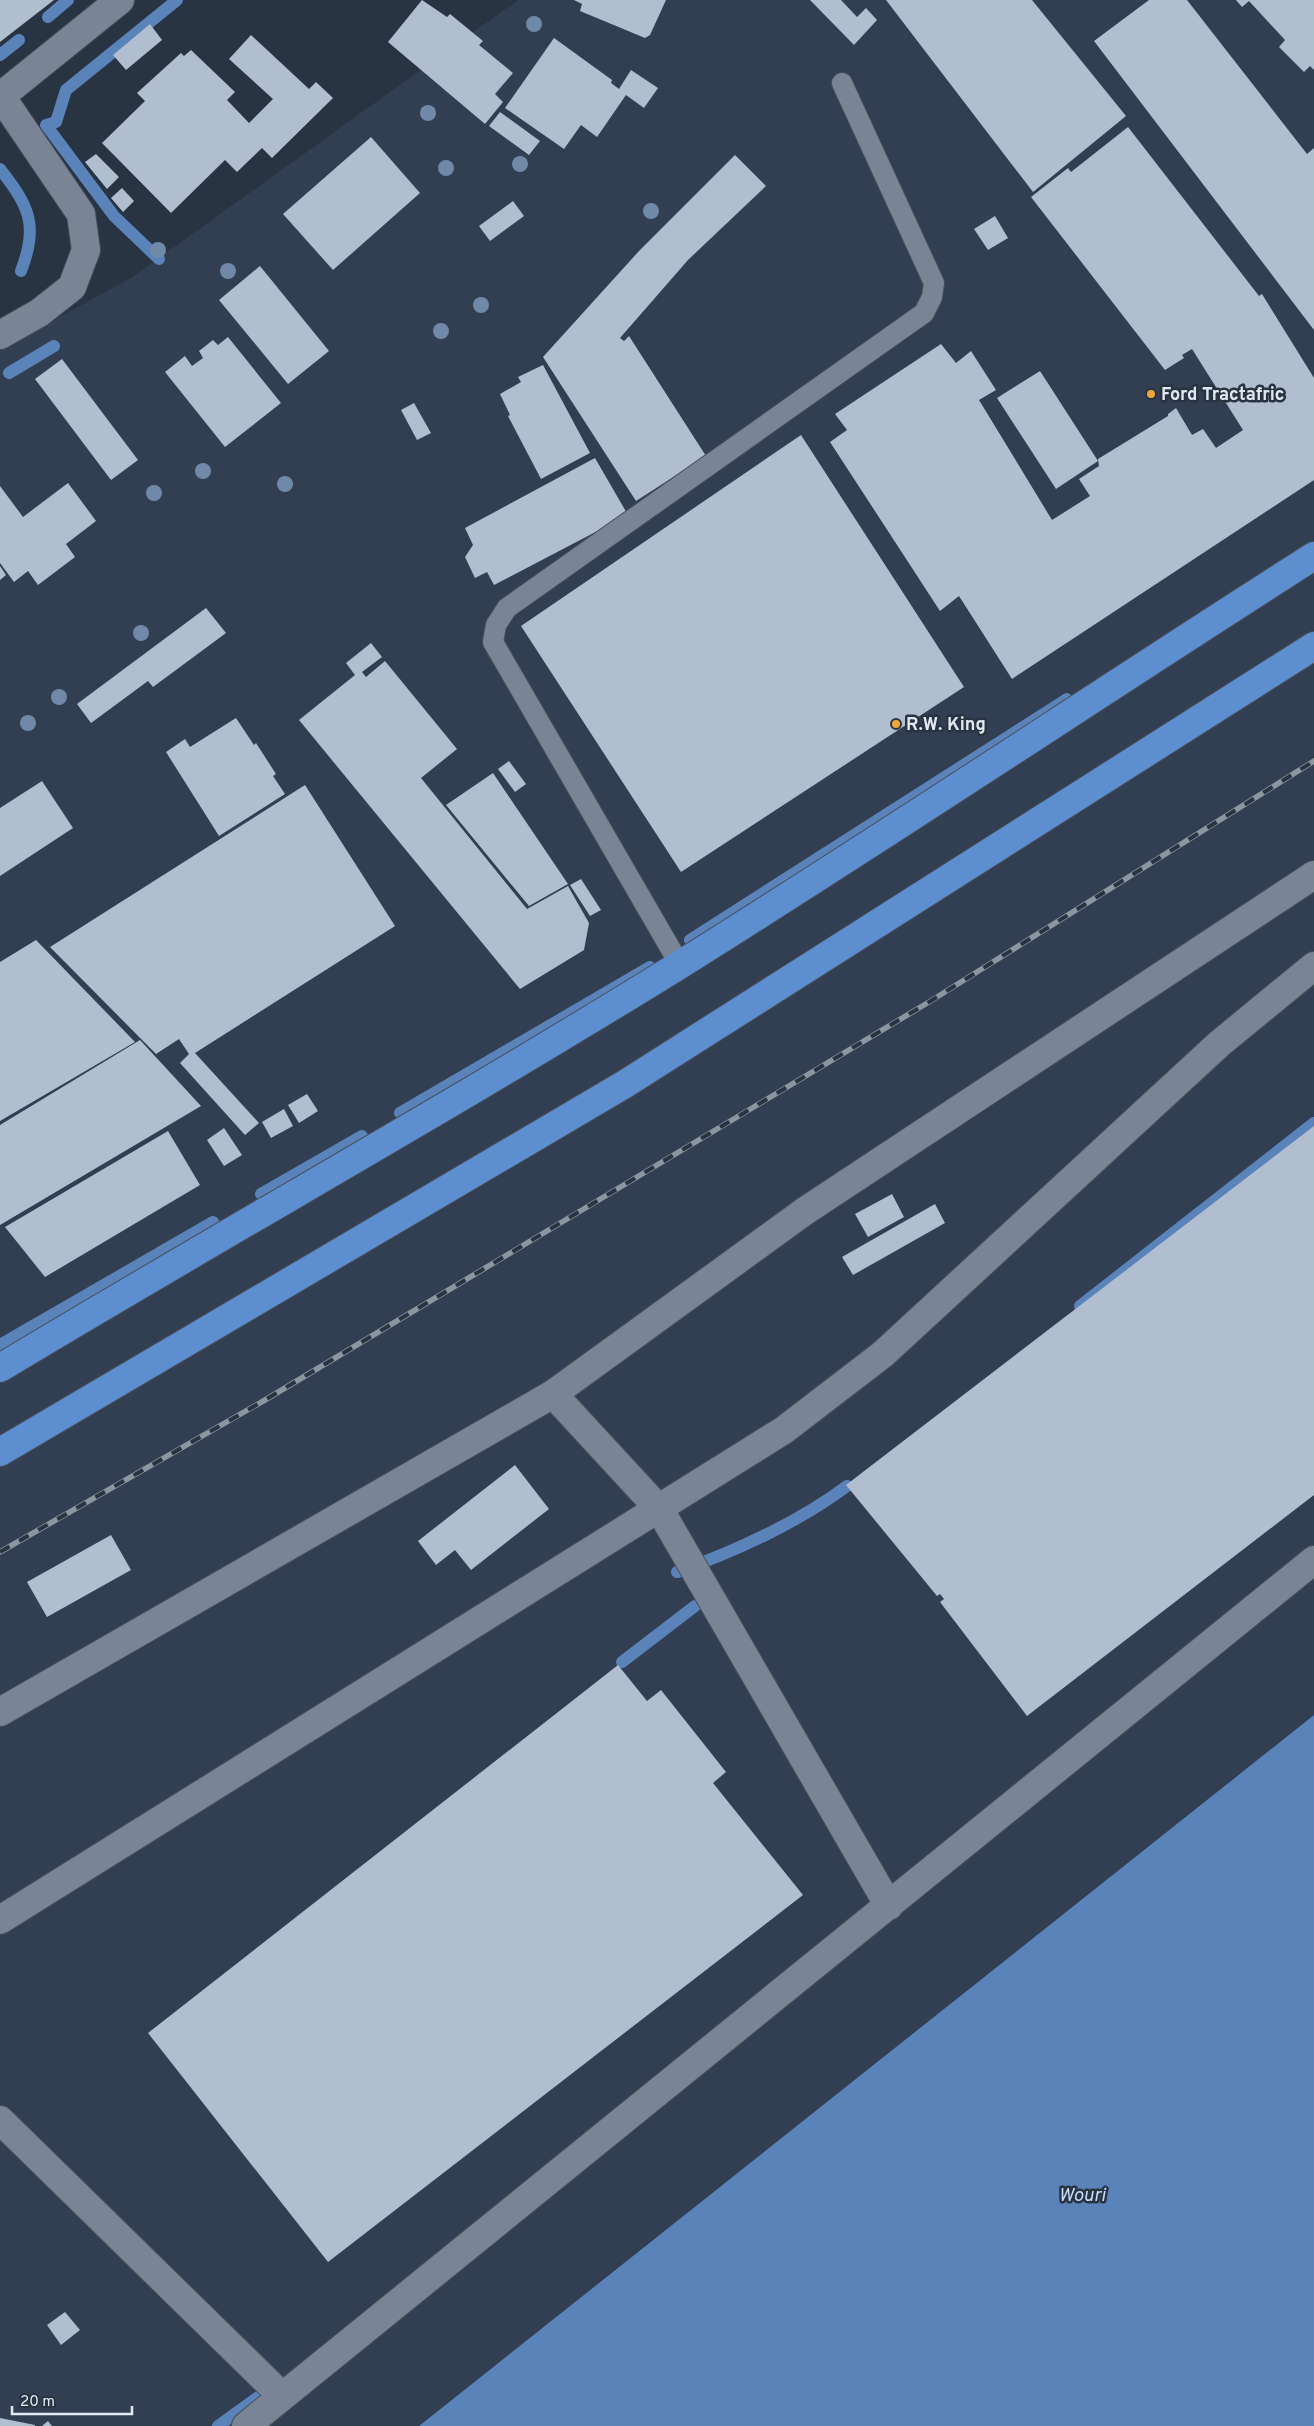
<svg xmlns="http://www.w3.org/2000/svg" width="1314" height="2426" font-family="Overpass,sans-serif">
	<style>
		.built { fill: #323f52 }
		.water { fill: #5a83ba }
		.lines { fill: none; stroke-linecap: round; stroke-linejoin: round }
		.stream { stroke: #5a83ba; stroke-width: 12 }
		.building { fill: #b1bed0 }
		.service-casing { stroke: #48505c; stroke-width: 22 }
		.minor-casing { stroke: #48505c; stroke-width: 30 }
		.tertiary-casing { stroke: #48505c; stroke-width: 30 }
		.trunk-casing { stroke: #48505c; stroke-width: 30 }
		.service { stroke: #798595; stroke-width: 20 }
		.minor { stroke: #798595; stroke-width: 28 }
		.tertiary { stroke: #798595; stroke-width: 28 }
		.trunk { stroke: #5c8ed0; stroke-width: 28 }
		.rail-casing { stroke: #8c95a0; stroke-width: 5.5 }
		.rail { stroke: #293442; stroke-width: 4; stroke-dasharray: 11; stroke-linecap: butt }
		.tree { fill: #7089a9 }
		.poi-dot { fill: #eca93a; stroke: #293442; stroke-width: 2 }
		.labels { text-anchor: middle; stroke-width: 5; stroke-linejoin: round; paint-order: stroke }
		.poi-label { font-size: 18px; font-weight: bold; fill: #e1e8f1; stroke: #293442; text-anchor: start }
		.water-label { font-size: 19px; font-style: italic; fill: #c6ddfd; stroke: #293442 }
	</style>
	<rect width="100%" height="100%" fill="#293442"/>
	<path class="built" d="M 518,0 L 1314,0 L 1314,1715 L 419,2426 L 0,2426 L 0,349 L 131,278 Z"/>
	<path class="water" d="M 1314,1715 L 1314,2426 L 419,2426 Z"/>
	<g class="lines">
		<path class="stream" d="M 48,17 L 68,0
			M 0,55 L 19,40
			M 0,169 C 29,206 39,225 21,271
			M 159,259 L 114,216 L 46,125 L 56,122 L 66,90 L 177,0
			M 9,373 L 54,346
			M 690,940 L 1067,699
			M 400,1113 L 650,967
			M 261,1194 L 362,1136
			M 1080,1306 L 1314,1123
			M 0,1345 L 213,1222
			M 677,1572 C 734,1552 799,1522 847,1486
			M 622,1662 L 695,1606
			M 218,2426 L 275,2385"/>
	</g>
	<path class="building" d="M 0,0 L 54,0 L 0,42 Z
		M 422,0 L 447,17 L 450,14 L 483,41 L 479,45 L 513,73 L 495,94 L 503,102 L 485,124 L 388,42 Z
		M 574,0 L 666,0 L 650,35 L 645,38 L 580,11 L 582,4 Z
		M 810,0 L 841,0 L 857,17 L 866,8 L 877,20 L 854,45 Z
		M 886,0 L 1032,0 L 1126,116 L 1033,192 Z
		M 1149,0 L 1187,0 L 1307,154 L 1314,148 L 1314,330 L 1094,41 Z
		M 1236,0 L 1314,0 L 1314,70 L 1310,66 L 1304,72 L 1279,47 L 1285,40 L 1249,1 L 1242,7 Z
		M 150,24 L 162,40 L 126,70 L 113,55 Z
		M 251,35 L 309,89 L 316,82 L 333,98 L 272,158 L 262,148 L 237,172 L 225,160 L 171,213 L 102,143 L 145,101 L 137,93 L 181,53 L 184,56 L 191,50 L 235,92 L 227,100 L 249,123 L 273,99 L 229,59 Z
		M 554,38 L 612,80 L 611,83 L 619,89 L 631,70 L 658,88 L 644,108 L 626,95 L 597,137 L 581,125 L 564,149 L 505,108 Z
		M 500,112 L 540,141 L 529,155 L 489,126 Z
		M 1128,127 L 1259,296 L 1262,294 L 1314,378 L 1314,480 L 1012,679 L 959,596 L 940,611 L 830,442 L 847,430 L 835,414 L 941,344 L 956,363 L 971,351 L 996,390 L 979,400 L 1052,520 L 1090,496 L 1079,479 L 1099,466 L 1098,459 L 1168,416 L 1168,414 L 1176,408 L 1192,435 L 1203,429 L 1216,448 L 1243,430 L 1192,349 L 1182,355 L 1184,358 L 1165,370 L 1031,197 L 1068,168 L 1071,172 Z
		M 371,137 L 420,193 L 333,270 L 283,214 Z
		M 96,154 L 119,177 L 107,189 L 85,162 Z
		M 735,155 L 766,186 L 688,260 L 620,338 L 624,341 L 629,336 L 706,456 L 636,501 L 543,357 L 639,251 Z
		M 122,188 L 134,201 L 123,212 L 111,198 Z
		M 513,201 L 524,216 L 490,241 L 479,226 Z
		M 995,216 L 1008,238 L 988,250 L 974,229 Z
		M 260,266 L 329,351 L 288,384 L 219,300 Z
		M 228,337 L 281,403 L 225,447 L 165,372 L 185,356 L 192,366 L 203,358 L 199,351 L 213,340 L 218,345 Z
		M 62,359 L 138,460 L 111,480 L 35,379 Z
		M 543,365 L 590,453 L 541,479 L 508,416 L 510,415 L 500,394 L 521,382 L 518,377 Z
		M 1040,371 L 1098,461 L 1056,489 L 997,398 Z
		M 414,403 L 431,433 L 417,440 L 401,410 Z
		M 801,435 L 964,687 L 681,872 L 521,626 Z
		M 595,458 L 628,515 L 494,585 L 487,572 L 475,578 L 465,557 L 473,545 L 465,528 Z
		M 68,483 L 96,521 L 66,544 L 75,557 L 38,585 L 28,571 L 14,582 L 0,563 L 0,486 L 23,517 Z
		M 0,566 L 6,575 L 0,580 Z
		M 206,608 L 226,633 L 153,687 L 148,681 L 91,723 L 77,704 Z
		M 371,643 L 382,657 L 362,672 L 366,677 L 385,661 L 457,749 L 421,778 L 527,909 L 568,886 L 589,923 L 584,950 L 520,989 L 299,720 L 355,675 L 346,663 Z
		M 236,718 L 254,745 L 256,743 L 276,774 L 273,776 L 285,794 L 219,836 L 166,752 L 185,739 L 190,747 Z
		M 509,761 L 526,784 L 515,792 L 498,769 Z
		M 493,773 L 568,884 L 529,906 L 446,805 Z
		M 42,781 L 73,828 L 0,876 L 0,808 Z
		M 305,785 L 395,926 L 195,1053 L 259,1123 L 245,1135 L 180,1063 L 189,1054 L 179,1039 L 156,1054 L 50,947 Z
		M 581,879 L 601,910 L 590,916 L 570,885 Z
		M 36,940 L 135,1042 L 0,1121 L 0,962 Z
		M 140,1040 L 201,1106 L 0,1225 L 0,1125 Z
		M 307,1094 L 318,1111 L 299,1123 L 288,1105 Z
		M 284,1109 L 293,1126 L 271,1138 L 262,1122 Z
		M 1314,1126 L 1314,1495 L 1027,1716 L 940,1602 L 944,1599 L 940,1594 L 937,1596 L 846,1485 Z
		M 224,1128 L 242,1155 L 224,1166 L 207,1140 Z
		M 168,1131 L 200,1185 L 45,1277 L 5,1227 Z
		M 892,1194 L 904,1217 L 868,1237 L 855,1214 Z
		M 935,1204 L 945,1223 L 853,1275 L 842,1257 Z
		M 515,1465 L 549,1509 L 471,1570 L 455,1550 L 436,1565 L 418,1541 Z
		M 111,1535 L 131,1570 L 47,1617 L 27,1582 Z
		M 618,1665 L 647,1701 L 661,1690 L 726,1772 L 713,1783 L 803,1895 L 328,2262 L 148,2033 Z
		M 65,2312 L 80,2330 L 61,2345 L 47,2325 Z
		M 0,2418 L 35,2425 L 35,2426 L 0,2426 Z
		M 48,2421 L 52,2426 L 42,2426 Z"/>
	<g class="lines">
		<defs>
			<path id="service" d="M 680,965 L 493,642 L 496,625 L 507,608 L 924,313 L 932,297 L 934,283 L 842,83"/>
			<path id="minor" d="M 0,95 L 81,214 L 86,250 L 72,287 L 39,313 L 0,335
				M 1,96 L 120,0
				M 553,1394 L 660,1510 L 889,1906
				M 0,1920 L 784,1430 L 883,1354 L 1219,1044 L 1314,966
				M 0,2120 L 282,2396
				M 246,2426 L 1314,1560"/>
			<path id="tertiary" d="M 0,1712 L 553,1394 L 805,1211 L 1314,875"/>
			<path id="trunk" d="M 0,1368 C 226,1232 457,1103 681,964 C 894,831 1102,691 1314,556
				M 0,1452 L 625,1084 L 1314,646"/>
		</defs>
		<use href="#service" class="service-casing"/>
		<use href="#minor" class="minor-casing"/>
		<use href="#tertiary" class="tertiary-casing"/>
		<use href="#trunk" class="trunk-casing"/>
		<use href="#service" class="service"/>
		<use href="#minor" class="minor"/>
		<use href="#tertiary" class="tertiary"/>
		<use href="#trunk" class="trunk"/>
		<defs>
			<path id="rail" d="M 0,1552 L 265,1400 L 929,1002 L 1314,761"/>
		</defs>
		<use href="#rail" class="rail-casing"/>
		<use href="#rail" class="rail"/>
	</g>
	<g class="tree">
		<circle cx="534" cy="24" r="8"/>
		<circle cx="428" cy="113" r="8"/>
		<circle cx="520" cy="164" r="8"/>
		<circle cx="446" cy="168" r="8"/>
		<circle cx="651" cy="211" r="8"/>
		<circle cx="158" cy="250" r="8"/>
		<circle cx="228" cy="271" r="8"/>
		<circle cx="481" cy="305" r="8"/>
		<circle cx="441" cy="331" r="8"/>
		<circle cx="203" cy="471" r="8"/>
		<circle cx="285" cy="484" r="8"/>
		<circle cx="154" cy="493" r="8"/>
		<circle cx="141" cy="633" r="8"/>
		<circle cx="59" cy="697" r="8"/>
		<circle cx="28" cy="723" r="8"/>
	</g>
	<g class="poi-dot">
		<circle cx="1151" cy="394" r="5"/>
		<circle cx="896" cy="724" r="5"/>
	</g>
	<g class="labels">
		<g class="poi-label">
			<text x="1161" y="400">Ford Tractafric</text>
			<text x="906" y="730">R.W. King</text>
		</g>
		<g class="water-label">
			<text x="1082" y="2201">Wouri</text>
		</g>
	</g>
	<path d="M12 2406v8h120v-8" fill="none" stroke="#e1e8f1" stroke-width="2.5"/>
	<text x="20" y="2406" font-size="15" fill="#e1e8f1" stroke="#293442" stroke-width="4" paint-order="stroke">20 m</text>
</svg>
